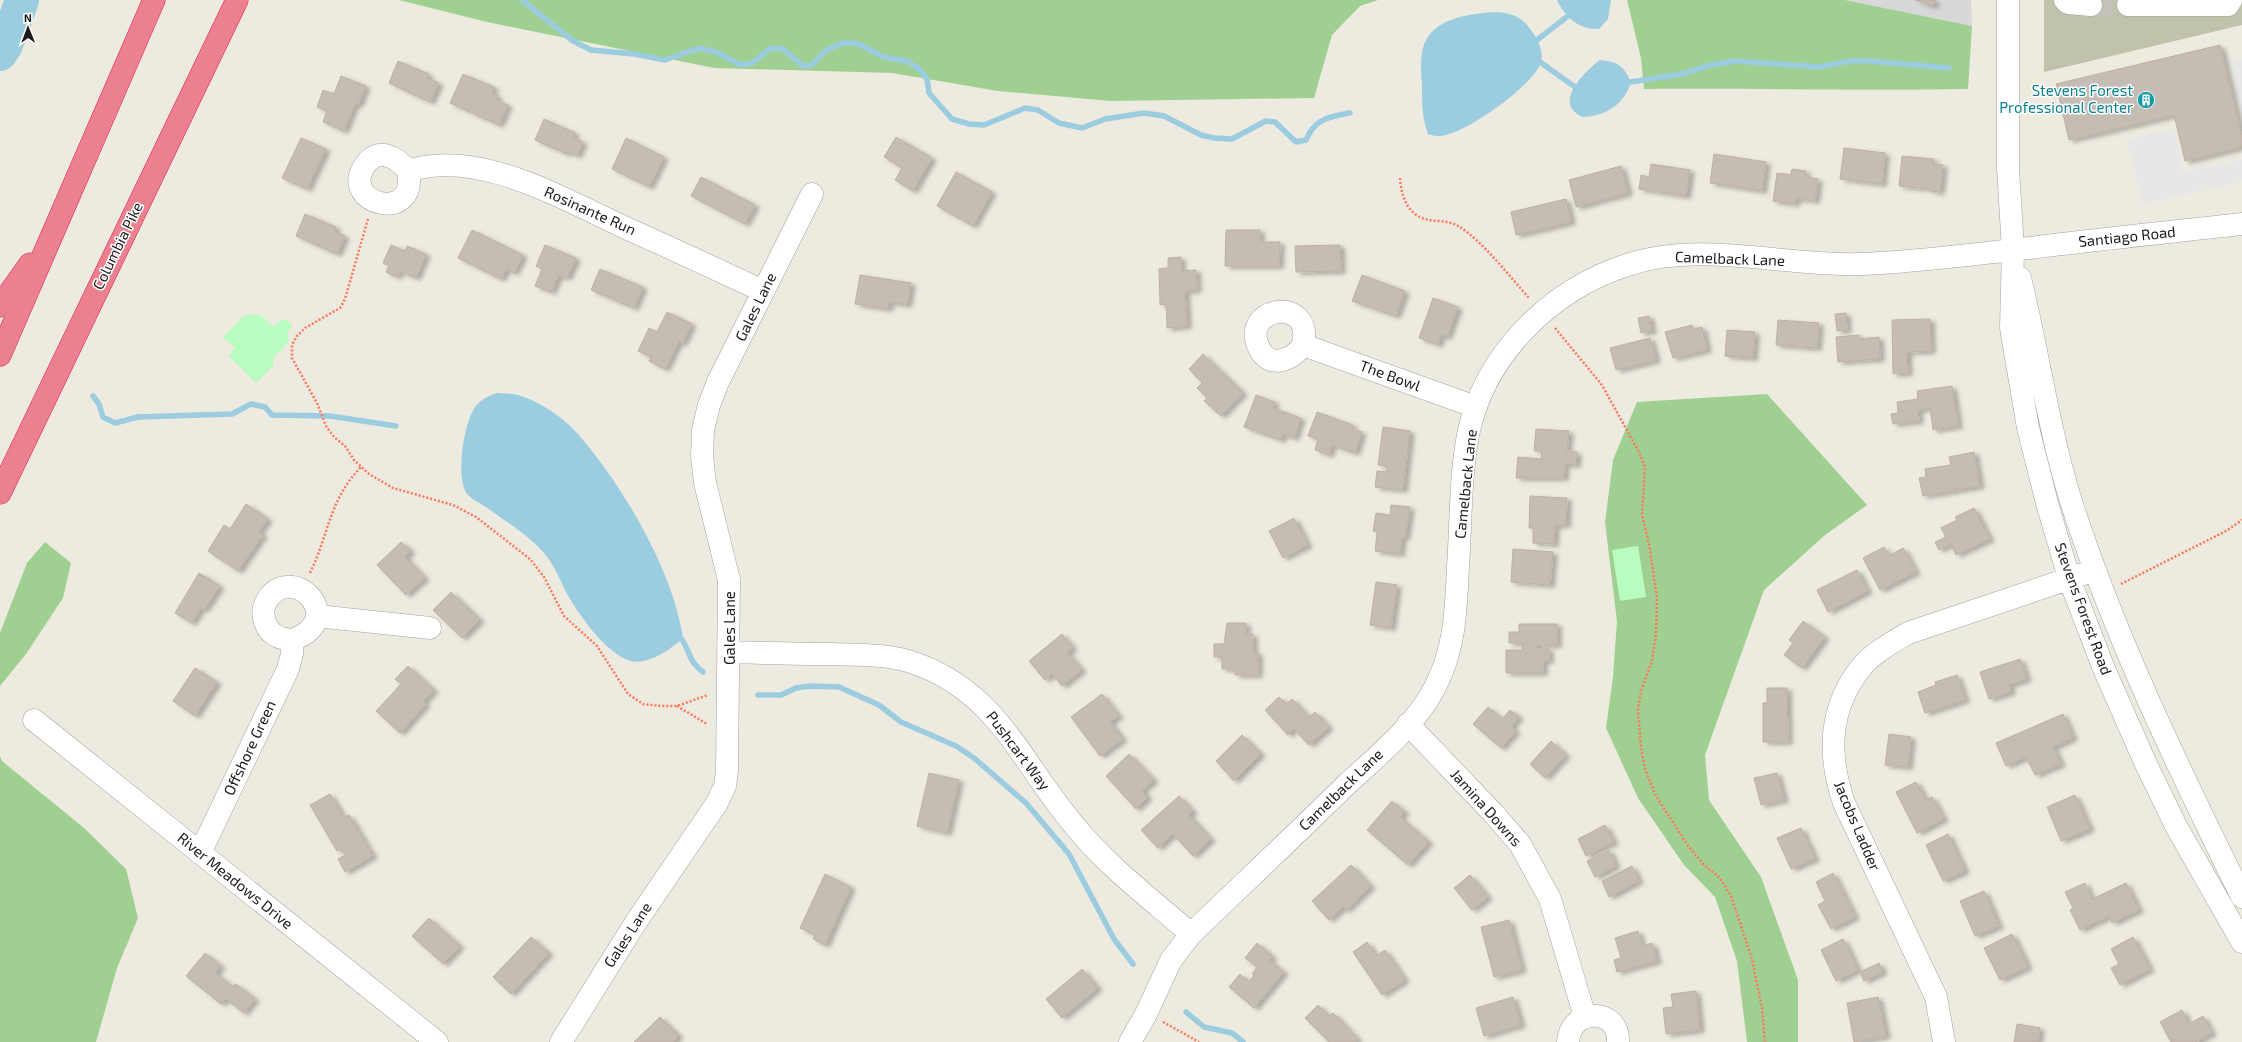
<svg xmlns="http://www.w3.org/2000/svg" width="2242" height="1042" font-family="'Exo 2',sans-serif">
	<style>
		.residential { fill: #d9d8d8 }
		.construction { fill: #c1c2ab }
		.forest { fill: #a0d091 }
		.park { fill: #b8fcc0 }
		.parking { fill: #e7e7e7 }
		.water { fill: #9cccdf }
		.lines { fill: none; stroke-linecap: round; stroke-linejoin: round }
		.stream { stroke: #9cccdf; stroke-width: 5.5 }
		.river { stroke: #9cccdf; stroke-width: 34 }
		.building { fill: #c5bcb3; stroke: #c0b0a1; filter: url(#shadow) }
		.minor-tunnel { stroke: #c3c1b8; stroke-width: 22; stroke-dasharray: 22 11; stroke-linecap: butt }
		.minor-casing { stroke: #a2a2a2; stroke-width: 23 }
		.highway-casing { stroke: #df1953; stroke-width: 23 }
		.path { stroke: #ff775f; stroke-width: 2.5; stroke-dasharray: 2 2; stroke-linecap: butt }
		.minor { stroke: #fff; stroke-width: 22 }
		.highway { stroke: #eb818f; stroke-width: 22 }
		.labels { text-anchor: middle; stroke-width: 3; stroke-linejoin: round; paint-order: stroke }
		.culture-label { font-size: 15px; fill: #0d838f; stroke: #fff; text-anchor: end }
		.street-label { font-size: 15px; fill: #1b1b1b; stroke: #fff }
	</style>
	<defs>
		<filter id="shadow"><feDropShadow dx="4.5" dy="2.5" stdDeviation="2" flood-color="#0004"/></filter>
	</defs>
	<rect width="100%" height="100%" fill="#edeadf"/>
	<path class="residential" d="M 1845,0 L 1971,0 L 1972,26 Z"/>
	<path class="construction" d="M 2044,0 L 2242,0 L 2242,25 L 2044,72 Z"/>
	<path class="forest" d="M 399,0 L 1378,0 L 1360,6 L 1332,35 L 1314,98 L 1110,101 L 998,91 L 892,73 L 714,68 L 487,22 Z
		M 1627,0 L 1845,0 L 1972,26 L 1968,89 C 1860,91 1753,88 1644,89 L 1641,58 Z
		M 1767,394 L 1867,505 L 1825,535 L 1764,590 L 1705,755 L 1709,800 L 1761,877 L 1798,980 L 1798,1042 L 1747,1042 L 1737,961 L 1715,897 L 1684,865 L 1638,798 L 1606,728 L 1613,677 L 1617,621 L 1605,522 L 1613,460 L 1637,402 Z
		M 45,542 L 71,563 L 63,598 L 26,654 L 0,686 L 0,633 L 27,563 Z
		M 0,756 L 2,761 L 84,828 L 126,869 L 138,918 L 117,968 L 96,1042 L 0,1042 Z"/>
	<path class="park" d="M 245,315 L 261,315 L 273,327 L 281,320 L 287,320 L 293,326 L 288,331 L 288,342 L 273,359 L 273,366 L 256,383 L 229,356 L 235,348 L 223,337 Z
		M 1638,546 L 1646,597 L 1620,601 L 1612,550 Z"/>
	<path class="parking" d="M 2242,58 L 2242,114 L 2230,60 Z
		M 2174,129 L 2184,172 L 2242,159 L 2242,182 L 2142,204 L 2127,139 Z"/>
	<path class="water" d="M 1557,0 L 1611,0 L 1608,19 L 1599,29 C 1579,30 1565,17 1557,0 Z
		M 1499,12 C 1517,15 1522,17 1533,33 C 1540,42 1545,57 1539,67 C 1526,90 1471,129 1446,135 C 1440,137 1434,136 1428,134 C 1422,118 1422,102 1422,85 C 1421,73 1420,60 1423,48 C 1431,17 1473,13 1499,12 Z
		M 1600,60 C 1618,62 1623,65 1631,82 C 1624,105 1606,116 1582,117 C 1579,115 1574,112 1572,109 C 1562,93 1588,69 1600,60 Z
		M 497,393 C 505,394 515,393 521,396 C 540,402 564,418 577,433 C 622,484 673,570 683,638 C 671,649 649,665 631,661 C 607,654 583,620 570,599 C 561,584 556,566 543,552 C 527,534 505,521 486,507 C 480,503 473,500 468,495 C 457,483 462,445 466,430 C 472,409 476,400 497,393 Z"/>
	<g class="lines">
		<path class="stream" d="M 522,0 L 573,41 L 591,50 L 634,54 L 665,60 L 699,48 L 716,52 L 741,65 L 752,63 L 771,48 L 783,49 L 803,66 L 812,65 L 825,51 L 842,43 L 856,43 L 884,57 L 907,61 L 918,68 L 927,79 L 929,93 L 952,119 L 969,124 L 984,125 L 1025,108 L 1038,110 L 1059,123 L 1082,128 L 1105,119 L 1144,113 L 1164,116 L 1201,135 L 1214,138 L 1232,139 L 1266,121 L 1275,122 L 1296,142 L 1306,140 C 1315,118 1329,117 1350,113
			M 1533,43 L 1568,16 L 1582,0
			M 1534,60 L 1540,62 L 1575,87 L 1582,88
			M 1624,83 L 1682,74 L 1711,65 L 1736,61 L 1819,67 L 1850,61 L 1869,61 L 1949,68
			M 93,396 L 99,404 L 103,417 L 115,423 L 138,417 L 232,414 L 251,404 L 265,407 L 272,415 L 330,416 L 396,426
			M 677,634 C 690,645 686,660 703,672
			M 758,695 L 781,695 L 796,688 L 811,686 L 839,687 L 879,705 L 901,722 L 956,746 L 974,758 L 1026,803 L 1069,854 L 1114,939 L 1133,964
			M 1186,1012 L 1204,1027 L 1232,1033 L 1243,1042"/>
		<path class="river" d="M 0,54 L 6,45 L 22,0"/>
	</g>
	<path class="building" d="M 1915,0 L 1935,0 L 1933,6 Z
		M 2220,45 L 2242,137 L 2242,147 L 2185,161 L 2174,115 L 2069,140 L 2056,84 Z
		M 398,61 L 429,74 L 427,78 L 439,83 L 430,102 L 389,83 Z
		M 463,74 L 494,87 L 492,93 L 498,96 L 496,100 L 508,105 L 499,125 L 450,103 Z
		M 341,76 L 366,86 L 358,105 L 355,104 L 344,131 L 323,122 L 327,111 L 317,107 L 323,90 L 334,94 Z
		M 544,119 L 575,133 L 573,138 L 583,142 L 577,156 L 568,151 L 567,154 L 535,140 Z
		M 896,137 L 932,158 L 913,191 L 895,180 L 902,168 L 884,157 Z
		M 301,138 L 326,149 L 307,189 L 282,178 Z
		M 626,138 L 664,157 L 649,187 L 612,169 Z
		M 1844,148 L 1885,153 L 1882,184 L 1840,179 Z
		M 1714,154 L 1766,162 L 1762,191 L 1710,183 Z
		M 1902,156 L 1934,159 L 1933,164 L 1943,165 L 1940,192 L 1930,191 L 1930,189 L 1899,186 Z
		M 1651,164 L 1690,170 L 1686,196 L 1639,189 L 1641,175 L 1649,177 Z
		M 1621,166 L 1628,193 L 1576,207 L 1569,180 Z
		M 1792,169 L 1806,171 L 1805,177 L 1818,179 L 1815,201 L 1796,198 L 1795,204 L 1773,201 L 1777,173 L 1791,175 Z
		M 956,172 L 992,192 L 973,226 L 937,206 Z
		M 701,177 L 755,205 L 745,224 L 691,196 Z
		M 1566,199 L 1571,222 L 1516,235 L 1511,212 Z
		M 305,214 L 336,227 L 335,232 L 345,236 L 337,254 L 296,236 Z
		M 472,230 L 523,255 L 514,273 L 506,269 L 501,279 L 458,258 Z
		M 1226,230 L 1260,230 L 1260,242 L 1280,242 L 1279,266 L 1225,266 Z
		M 391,245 L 405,251 L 407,246 L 426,254 L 416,278 L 400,271 L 397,277 L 386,272 L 389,266 L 383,263 Z
		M 545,245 L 576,258 L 567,278 L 559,275 L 551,292 L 535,286 L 542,269 L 536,266 Z
		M 1340,245 L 1341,271 L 1296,272 L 1295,246 Z
		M 1181,257 L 1181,271 L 1196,270 L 1197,290 L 1185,291 L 1187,326 L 1167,328 L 1166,304 L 1160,305 L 1159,269 L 1168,268 L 1168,258 Z
		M 600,269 L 643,287 L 634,308 L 591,290 Z
		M 860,275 L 911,283 L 907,305 L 889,302 L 888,309 L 855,304 Z
		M 1362,275 L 1405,291 L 1396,316 L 1352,301 Z
		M 1433,298 L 1458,307 L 1447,337 L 1441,335 L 1438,345 L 1419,338 Z
		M 667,312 L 692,324 L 682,344 L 679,341 L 665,369 L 649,361 L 651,357 L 638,351 L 649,328 L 657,332 Z
		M 1846,313 L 1847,330 L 1837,331 L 1835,314 Z
		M 1649,316 L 1652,331 L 1641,333 L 1638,318 Z
		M 1930,319 L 1931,351 L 1907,352 L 1908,373 L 1893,374 L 1892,320 Z
		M 1778,320 L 1819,323 L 1817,348 L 1776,345 Z
		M 1692,325 L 1693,329 L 1702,327 L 1707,350 L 1673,358 L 1665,332 Z
		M 1727,330 L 1755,332 L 1753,358 L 1725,356 Z
		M 1859,335 L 1859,339 L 1879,337 L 1880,359 L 1838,362 L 1836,337 Z
		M 1650,338 L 1656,360 L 1616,370 L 1610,348 Z
		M 1203,354 L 1243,393 L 1221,416 L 1204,401 L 1207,398 L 1197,388 L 1202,383 L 1189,369 Z
		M 1952,386 L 1958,426 L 1933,430 L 1930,408 L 1918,410 L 1919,421 L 1893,424 L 1891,414 L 1898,413 L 1897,402 L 1918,399 L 1917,391 Z
		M 1256,395 L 1275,402 L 1273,408 L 1301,418 L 1294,438 L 1283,434 L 1281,440 L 1244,427 Z
		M 1317,412 L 1353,425 L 1352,429 L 1362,432 L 1355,453 L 1332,445 L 1329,455 L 1315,450 L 1318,439 L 1308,436 Z
		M 1383,427 L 1410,431 L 1403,490 L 1375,487 L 1377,471 L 1387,472 L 1387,466 L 1378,465 Z
		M 1536,429 L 1569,431 L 1567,451 L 1577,452 L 1576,465 L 1565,464 L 1564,478 L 1516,478 L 1518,457 L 1541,459 L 1542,451 L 1534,451 Z
		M 1974,452 L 1980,486 L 1923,496 L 1919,478 L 1926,477 L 1925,469 L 1951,465 L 1949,457 Z
		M 1530,496 L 1567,498 L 1566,525 L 1555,525 L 1554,544 L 1533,543 L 1533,528 L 1529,528 Z
		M 246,504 L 268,519 L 259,532 L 263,535 L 238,571 L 208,551 L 224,525 L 230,529 Z
		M 1391,505 L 1410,507 L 1405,538 L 1402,537 L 1400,554 L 1375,551 L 1377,532 L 1373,531 L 1376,513 L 1390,515 Z
		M 1974,508 L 1990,539 L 1956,555 L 1951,544 L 1939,550 L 1935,542 L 1946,537 L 1941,528 L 1957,520 L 1955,517 Z
		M 1294,518 L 1308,545 L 1283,558 L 1269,531 Z
		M 401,542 L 411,551 L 405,557 L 425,578 L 406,595 L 377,565 Z
		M 1884,547 L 1889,556 L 1903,548 L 1916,572 L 1880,590 L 1863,558 Z
		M 1513,549 L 1553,552 L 1550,585 L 1511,582 Z
		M 1857,570 L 1868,591 L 1828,612 L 1817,590 Z
		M 199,573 L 220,586 L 204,610 L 201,608 L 192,623 L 175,613 Z
		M 1376,582 L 1397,585 L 1391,628 L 1370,625 Z
		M 451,592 L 480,620 L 462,638 L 433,610 Z
		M 1803,621 L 1825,637 L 1802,668 L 1784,655 L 1793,643 L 1789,640 Z
		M 1227,623 L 1246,623 L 1246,634 L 1253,634 L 1253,652 L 1258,653 L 1258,675 L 1235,675 L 1235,669 L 1222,669 L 1222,657 L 1214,657 L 1214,644 L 1224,644 Z
		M 1519,624 L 1557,624 L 1557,645 L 1536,645 L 1536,649 L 1549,649 L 1549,661 L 1543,661 L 1543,673 L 1506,673 L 1506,650 L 1522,650 L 1522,643 L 1509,643 L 1509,632 L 1519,632 Z
		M 1062,634 L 1073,648 L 1067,652 L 1082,670 L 1062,686 L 1052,674 L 1045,680 L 1029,661 Z
		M 2020,659 L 2027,679 L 2009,685 L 2011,692 L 1989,699 L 1980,672 Z
		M 408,666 L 434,690 L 423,702 L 426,704 L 400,733 L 376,711 L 401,684 L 395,679 Z
		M 195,668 L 217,682 L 195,716 L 173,701 Z
		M 1957,675 L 1965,700 L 1925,713 L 1918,692 L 1936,685 L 1935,682 Z
		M 1767,688 L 1787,688 L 1788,742 L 1763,742 L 1763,703 L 1767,703 Z
		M 1102,694 L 1119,716 L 1110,722 L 1123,739 L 1100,756 L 1071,717 Z
		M 1279,697 L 1286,704 L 1292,699 L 1309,717 L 1315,712 L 1329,727 L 1309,745 L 1294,729 L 1288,735 L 1265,710 Z
		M 1488,707 L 1502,719 L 1510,710 L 1519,717 L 1511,727 L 1516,731 L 1501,748 L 1473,724 Z
		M 2063,714 L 2073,738 L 2053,747 L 2061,764 L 2035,775 L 2026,757 L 2006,766 L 1996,743 Z
		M 1889,734 L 1911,737 L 1908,767 L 1885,765 Z
		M 1242,735 L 1261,754 L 1234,781 L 1216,761 Z
		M 1551,741 L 1566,755 L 1545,778 L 1530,764 Z
		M 1129,754 L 1154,780 L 1142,791 L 1148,797 L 1136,809 L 1106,776 Z
		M 929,773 L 959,780 L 947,833 L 917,826 Z
		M 1777,773 L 1784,800 L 1761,805 L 1754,778 Z
		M 1916,782 L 1926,800 L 1932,797 L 1944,819 L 1917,833 L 1896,792 Z
		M 330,794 L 344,818 L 349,815 L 373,856 L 345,872 L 338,859 L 345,855 L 341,849 L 337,851 L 310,805 Z
		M 2075,795 L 2090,829 L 2061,841 L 2047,807 Z
		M 1179,796 L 1193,811 L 1189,815 L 1211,839 L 1193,856 L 1173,834 L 1158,848 L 1141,830 Z
		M 1392,801 L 1405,812 L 1400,817 L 1429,842 L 1408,865 L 1367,830 Z
		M 1605,825 L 1614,842 L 1586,856 L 1578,839 Z
		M 1801,828 L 1815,859 L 1791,869 L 1777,838 Z
		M 1948,834 L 1965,871 L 1943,881 L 1926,845 Z
		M 1609,850 L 1616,866 L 1595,877 L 1587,861 Z
		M 1351,865 L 1371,886 L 1346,910 L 1343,907 L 1329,920 L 1312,901 Z
		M 1632,866 L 1639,881 L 1609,897 L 1602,881 Z
		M 1833,873 L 1855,917 L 1831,929 L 1818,905 L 1825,901 L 1816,882 Z
		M 825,874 L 851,887 L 825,945 L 813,939 L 815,935 L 800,928 Z
		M 1470,875 L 1488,897 L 1472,910 L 1454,888 Z
		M 2085,883 L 2092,899 L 2126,883 L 2139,910 L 2112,923 L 2109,916 L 2080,930 L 2070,910 L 2073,908 L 2065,892 Z
		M 1984,891 L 1999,926 L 1975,936 L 1960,901 Z
		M 429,918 L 460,946 L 443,964 L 412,936 Z
		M 1509,920 L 1522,970 L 1494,977 L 1481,927 Z
		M 1638,931 L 1642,946 L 1652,943 L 1657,961 L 1617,972 L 1614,960 L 1621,958 L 1615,938 Z
		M 2012,934 L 2028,967 L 2000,980 L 1984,948 Z
		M 531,937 L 549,953 L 511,994 L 493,977 Z
		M 2133,937 L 2150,969 L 2120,985 L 2111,968 L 2119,964 L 2111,949 Z
		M 1843,939 L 1858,970 L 1836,981 L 1821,950 Z
		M 1367,942 L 1376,956 L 1385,950 L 1405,980 L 1382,995 L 1353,952 Z
		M 1257,943 L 1273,957 L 1269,960 L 1284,972 L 1254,1008 L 1229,987 L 1240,974 L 1249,982 L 1254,975 L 1252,974 L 1257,967 L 1245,958 Z
		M 205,953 L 221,966 L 215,973 L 233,987 L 236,984 L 255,999 L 244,1013 L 226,999 L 221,1004 L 186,976 Z
		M 1879,963 L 1883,972 L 1864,981 L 1860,972 Z
		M 1082,969 L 1098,988 L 1062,1018 L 1046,999 Z
		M 1696,991 L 1700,1030 L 1666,1034 L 1663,1008 L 1673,1007 L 1671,994 Z
		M 1513,997 L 1521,1025 L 1484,1036 L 1476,1008 Z
		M 1878,997 L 1886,1036 L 1854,1042 L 1847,1003 Z
		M 1318,1005 L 1329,1016 L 1333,1013 L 1358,1039 L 1354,1042 L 1329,1042 L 1305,1018 Z
		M 2182,1010 L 2189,1024 L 2203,1016 L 2212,1033 L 2196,1042 L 2171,1042 L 2160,1022 Z
		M 660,1017 L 679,1036 L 673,1042 L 634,1042 Z
		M 2017,1024 L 2040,1028 L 2038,1042 L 2014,1042 Z"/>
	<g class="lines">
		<path class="minor-tunnel" d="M 2091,5 L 2128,5"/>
		<defs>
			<path id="minor" d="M 2008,0 L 2008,168 L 2013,250 L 2011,328 L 2028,428 L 2047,503 L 2069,578 L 2104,669 L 2145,762 L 2176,826 L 2242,942
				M 2065,0 L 2068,3 L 2091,5
				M 2128,5 L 2228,5 L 2231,0
				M 408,171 C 419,225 338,204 365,165 C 378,146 397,157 408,171 C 479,148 565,200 628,229 C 673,249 718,270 763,291
				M 2020,278 C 2038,351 2048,426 2070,498 C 2114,636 2178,767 2242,897
				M 1303,345 C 1314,294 1239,307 1259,348 C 1269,370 1293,360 1303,345 L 1476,407
				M 317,616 L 430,628
				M 730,652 C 764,653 798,654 832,654 C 857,655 883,654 908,661 C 996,688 1020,761 1074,825 C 1107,866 1151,899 1191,934
				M 34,720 L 437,1042
				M 1408,724 L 1494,814 L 1520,844 L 1550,899 L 1585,1017
				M 200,853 L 288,669 L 292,654 L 292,640 C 351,619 290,559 266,602 C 260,613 265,631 277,636 C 281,639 287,639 292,640
				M 561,1042 L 636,922 L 717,803 L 725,786 L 727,771 L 729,580 L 705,483 L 702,456 L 703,430 L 709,405 L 718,382 L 812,194
				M 1130,1042 L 1146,1014 L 1171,960 L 1191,934 C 1242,885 1294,836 1345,786 C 1376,757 1414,727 1434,689 C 1455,651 1456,610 1458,567 C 1461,524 1460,478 1468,435 C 1484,355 1550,290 1627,265 C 1702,240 1784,267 1861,264 C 1917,262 1974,254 2030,248 C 2100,239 2171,232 2242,224
				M 1568,1042 C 1571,1006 1620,1008 1618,1042
				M 1944,1042 L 1936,997 L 1844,803 C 1828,756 1828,711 1859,670 C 1871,654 1891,643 1908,633 L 2083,574"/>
			<path id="highway" d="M 0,306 L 30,264
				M 0,355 L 154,0
				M 0,493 L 237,0"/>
		</defs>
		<use href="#minor" class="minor-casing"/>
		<use href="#highway" class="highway-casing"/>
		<path class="path" d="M 1400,178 C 1401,191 1404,205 1415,214 C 1427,224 1445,218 1458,226 C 1482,240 1510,277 1529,298
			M 368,219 L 345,299 L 340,308 L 305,328 L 297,336 L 292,345 L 292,358 L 317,403 L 326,426 L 334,437 L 345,446 L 354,460 L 369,474 L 393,488 L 453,505 L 476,517 L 530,559 L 544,577 L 564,616 L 597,646 L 628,694 L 643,704 L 660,706 L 677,706 L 708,695
			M 1555,328 L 1602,385 L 1640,454 L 1645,467 L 1642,514 L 1650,549 L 1657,598 L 1656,634 L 1652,661 L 1641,691 L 1638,710 L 1641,748 L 1645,769 L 1656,796 L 1689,847 L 1704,865 L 1720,878 L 1731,896 L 1752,959 L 1762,1008 L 1765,1042
			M 310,573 C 329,534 329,500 361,467
			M 2121,584 L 2226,531 L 2242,520
			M 677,706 L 707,724
			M 1163,1022 L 1199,1042"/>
		<use href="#minor" class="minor"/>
		<use href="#highway" class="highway"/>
	</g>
	<defs>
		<symbol id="building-disc" viewBox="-11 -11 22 22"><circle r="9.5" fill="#0f9aa8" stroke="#fff"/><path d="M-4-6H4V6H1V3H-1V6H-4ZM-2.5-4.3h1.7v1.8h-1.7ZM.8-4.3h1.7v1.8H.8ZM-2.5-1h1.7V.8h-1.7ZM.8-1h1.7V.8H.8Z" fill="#fff"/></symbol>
	</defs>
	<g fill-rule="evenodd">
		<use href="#building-disc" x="2136" y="90" width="20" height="20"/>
	</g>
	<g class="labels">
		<g class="culture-label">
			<text x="2133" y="96">Stevens Forest<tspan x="2133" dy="17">Professional Center</tspan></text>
		</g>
		<g class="street-label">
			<text transform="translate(590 211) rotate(24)" y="5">Rosinante Run</text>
			<text transform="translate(2127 237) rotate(-6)" y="5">Santiago Road</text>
			<text transform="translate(118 246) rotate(-64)" y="5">Columbia Pike</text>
			<text transform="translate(1730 259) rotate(2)" y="5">Camelback Lane</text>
			<text transform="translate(756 307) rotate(-64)" y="5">Gales Lane</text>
			<text transform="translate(1390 376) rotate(20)" y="5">The Bowl</text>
			<text transform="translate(1466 484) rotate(-84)" y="5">Camelback Lane</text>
			<text transform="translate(2083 609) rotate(70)" y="5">Stevens Forest Road</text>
			<text transform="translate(730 628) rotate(-90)" y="5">Gales Lane</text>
			<text transform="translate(250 748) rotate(-65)" y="5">Offshore Green</text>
			<text transform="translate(1018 751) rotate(53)" y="5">Pushcart Way</text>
			<text transform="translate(1341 790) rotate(-44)" y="5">Camelback Lane</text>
			<text transform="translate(1486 808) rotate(48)" y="5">Jamina Downs</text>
			<text transform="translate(1857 826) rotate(67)" y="5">Jacobs Ladder</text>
			<text transform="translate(235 881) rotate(39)" y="5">River Meadows Drive</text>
			<text transform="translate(628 935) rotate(-57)" y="5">Gales Lane</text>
		</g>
	</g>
	<g transform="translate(28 28) rotate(359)" stroke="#ffffff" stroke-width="3" paint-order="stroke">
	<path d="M0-3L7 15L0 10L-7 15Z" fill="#1b1b1b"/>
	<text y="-6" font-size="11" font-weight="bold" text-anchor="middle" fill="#1b1b1b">N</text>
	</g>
</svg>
